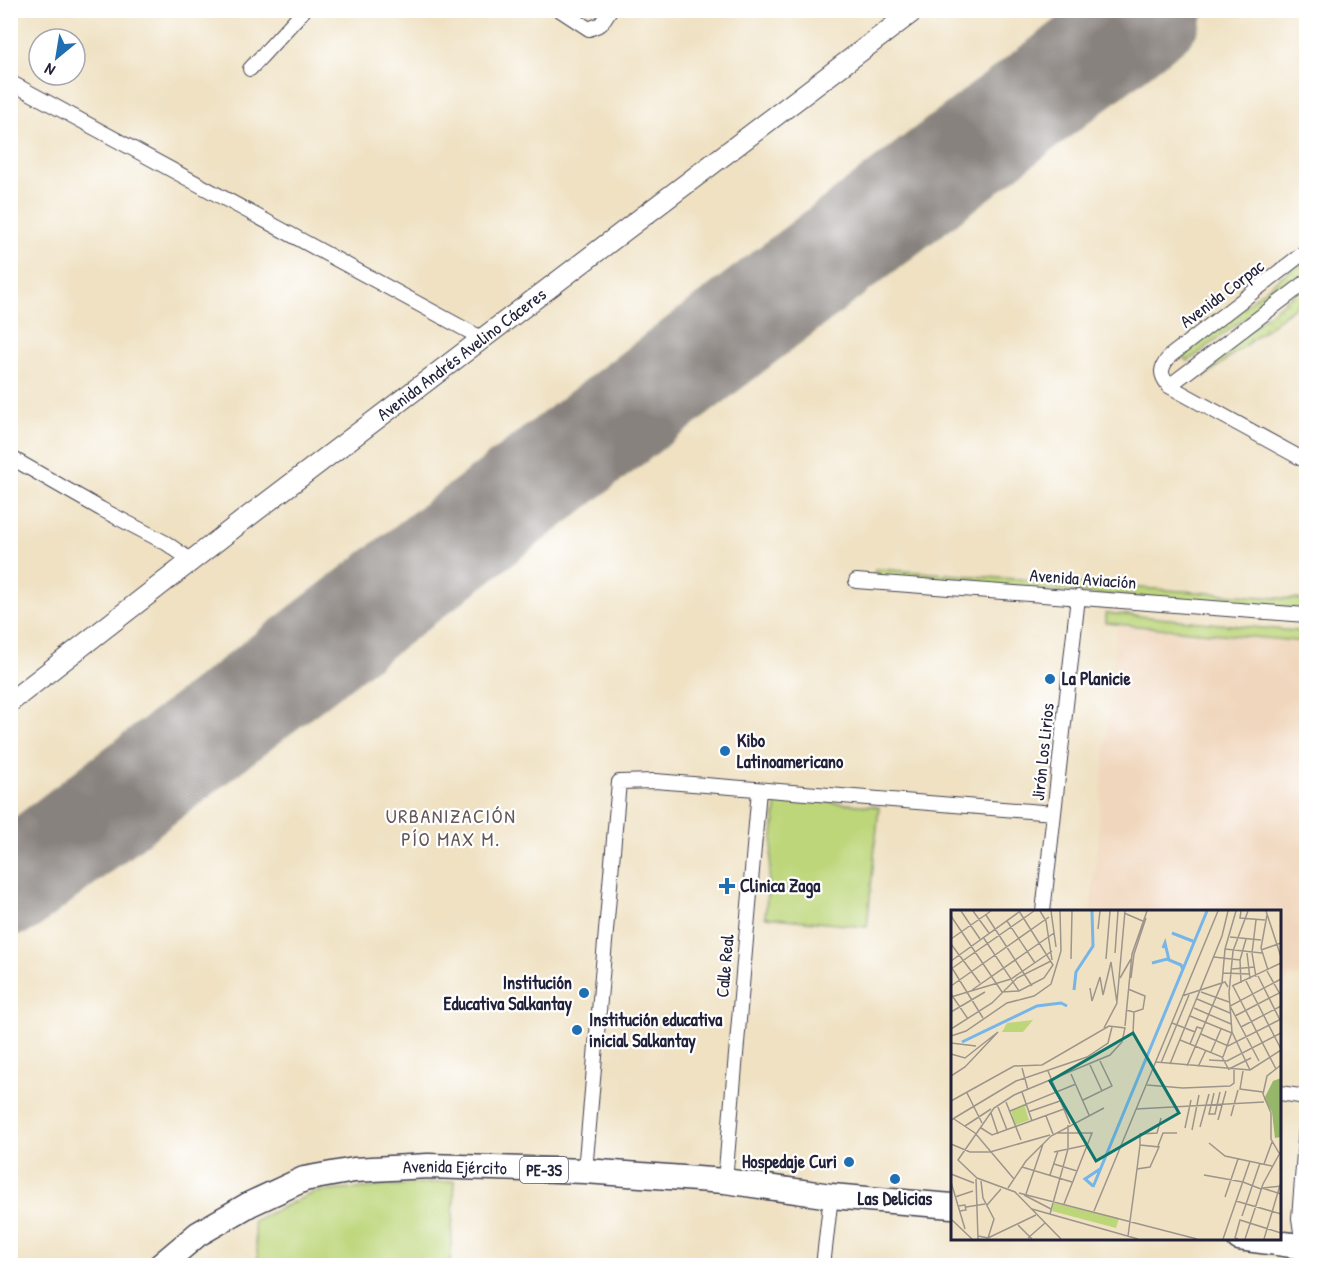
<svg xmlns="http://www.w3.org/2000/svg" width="1317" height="1276" font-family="'Patrick Hand',sans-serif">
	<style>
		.built { fill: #f0d6bc }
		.grass { fill: url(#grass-dots); stroke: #707c5a; stroke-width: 1.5 }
		.park { fill: #bdd67a; stroke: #707c5a; stroke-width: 1.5 }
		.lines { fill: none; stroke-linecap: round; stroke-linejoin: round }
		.runway { stroke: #88827e; stroke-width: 102 }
		.street-casing { stroke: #413f4f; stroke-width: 16 }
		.secondary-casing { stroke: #413f4f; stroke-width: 22 }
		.highway-casing { stroke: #413f4f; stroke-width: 27 }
		.street { stroke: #fff; stroke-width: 14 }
		.secondary { stroke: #fff; stroke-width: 20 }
		.highway { stroke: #fff; stroke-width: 24 }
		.poi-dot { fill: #1f6fb2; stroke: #fff; stroke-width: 2 }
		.labels { text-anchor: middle; stroke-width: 4.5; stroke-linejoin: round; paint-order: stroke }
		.shield { fill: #fff; stroke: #646476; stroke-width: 1.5 }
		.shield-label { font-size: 16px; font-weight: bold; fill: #22223b }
		.street-label { font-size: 18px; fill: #22223b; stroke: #fff }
		.poi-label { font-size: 18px; font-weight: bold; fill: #22223b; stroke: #fff; text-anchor: start }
		.neighbourhood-label { font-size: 20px; letter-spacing: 1.5px; fill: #665859; stroke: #fff }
		.inset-river { fill: none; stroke: #75b5e9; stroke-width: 3 }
		.inset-road { fill: none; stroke: #9d958c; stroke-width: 1.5 }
		.view { fill: #0f766e; fill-opacity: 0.15; stroke: #0f766e; stroke-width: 3 }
		.inset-edge { fill: none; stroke: #22223b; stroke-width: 3 }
	</style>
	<defs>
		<pattern id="grass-dots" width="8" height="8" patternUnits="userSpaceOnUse" patternTransform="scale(1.5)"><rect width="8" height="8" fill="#bdd67a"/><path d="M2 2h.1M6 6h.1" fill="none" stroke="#a2b76a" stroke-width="1.8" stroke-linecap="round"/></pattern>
	</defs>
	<rect width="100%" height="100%" fill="#fff"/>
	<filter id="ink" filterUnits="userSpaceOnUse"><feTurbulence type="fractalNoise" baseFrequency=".0167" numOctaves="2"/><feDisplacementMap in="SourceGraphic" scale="12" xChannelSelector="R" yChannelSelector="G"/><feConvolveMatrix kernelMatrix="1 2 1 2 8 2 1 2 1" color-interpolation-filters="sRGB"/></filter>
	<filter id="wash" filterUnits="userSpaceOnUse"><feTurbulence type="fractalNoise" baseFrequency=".008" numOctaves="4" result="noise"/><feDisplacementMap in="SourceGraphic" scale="24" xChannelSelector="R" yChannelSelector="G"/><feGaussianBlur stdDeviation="1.35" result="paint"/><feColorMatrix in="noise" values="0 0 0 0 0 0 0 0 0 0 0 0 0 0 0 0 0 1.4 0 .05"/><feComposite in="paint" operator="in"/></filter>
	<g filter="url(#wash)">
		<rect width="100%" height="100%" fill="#efe1c2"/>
		<path class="built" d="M 1121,626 L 1306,643 L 1306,977 L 1288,976 L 1280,1010 L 1280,912 L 1091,911 L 1116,630 Z"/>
		<path class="grass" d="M 1299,263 L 1304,266 L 1306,272 L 1188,361 L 1181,356 Z
			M 1306,284 L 1306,298 L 1204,377 L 1197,372 Z"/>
		<path class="park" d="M 876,569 L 1306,600 L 1306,610 L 872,577 Z
			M 1106,613 L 1306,632 L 1306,642 L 1106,623 Z
			M 777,797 L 879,807 L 867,927 L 765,917 Z
			M 455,1181 L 450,1265 L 259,1265 L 253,1221 L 315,1192 Z"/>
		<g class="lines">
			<path class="runway" d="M 10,885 L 1152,10"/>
		</g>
	</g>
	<g filter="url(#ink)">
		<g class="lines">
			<defs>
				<path id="street" d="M 560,10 L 589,29 L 601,24 L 610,10
					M 250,69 L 304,10
					M 10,82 L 483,339
					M 1306,251 L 1170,356 C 1160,368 1159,374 1169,386 L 1306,461
					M 1169,386 L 1306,282
					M 10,457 L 101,509 L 166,543 L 192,561
					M 856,581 L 1306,615
					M 1043,912 L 1078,597
					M 1280,1093 L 1306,1097
					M 585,1171 L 619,782 L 655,781 L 1054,813
					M 725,1181 L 759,790
					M 1303,1246 L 1299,1218 L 1306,1127
					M 823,1266 L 831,1196
					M 1299,1266 L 1306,1242"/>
				<g id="secondary">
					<path id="s1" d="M 10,702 L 245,519 L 915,10"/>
				</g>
				<g id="highway">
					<path d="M 1239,1238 L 1306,1247"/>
					<path id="s2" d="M 160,1266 L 198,1234 L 250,1204 L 304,1179 L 354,1170 L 428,1166 L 585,1171 L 725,1181 L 831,1196 L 952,1206"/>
				</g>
			</defs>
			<use href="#street" class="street-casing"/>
			<use href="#secondary" class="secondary-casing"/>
			<use href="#highway" class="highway-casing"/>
			<use href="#street" class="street"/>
			<use href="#secondary" class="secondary"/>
			<use href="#highway" class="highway"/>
		</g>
	</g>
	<g class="poi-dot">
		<circle cx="1050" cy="679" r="6"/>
		<circle cx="725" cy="751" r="6"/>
		<path d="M724 877h6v6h6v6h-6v6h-6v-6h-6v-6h6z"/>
		<circle cx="584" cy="993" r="6"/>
		<circle cx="577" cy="1030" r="6"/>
		<circle cx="849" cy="1162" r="6"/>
		<circle cx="895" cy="1179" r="6"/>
	</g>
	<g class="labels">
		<rect class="shield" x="520" y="1157" width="48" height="26" rx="4.5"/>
		<g class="shield-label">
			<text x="544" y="1176">PE-3S</text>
		</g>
		<g class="street-label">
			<text transform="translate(1222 294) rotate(-37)" y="6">Avenida Corpac</text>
			<text dy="6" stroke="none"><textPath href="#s1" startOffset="570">Avenida Andrés Avelino Cáceres</textPath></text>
			<text transform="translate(1083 579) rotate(4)" y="6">Avenida Aviación</text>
			<text transform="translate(1043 752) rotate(-84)" y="6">Jirón Los Lirios</text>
			<text transform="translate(725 966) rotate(-85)" y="6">Calle Real</text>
			<text dy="6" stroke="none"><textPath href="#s2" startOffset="321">Avenida Ejército</textPath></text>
		</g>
		<g class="poi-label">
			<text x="1062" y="685">La Planicie</text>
			<text x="737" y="747">Kibo<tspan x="737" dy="21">Latinoamericano</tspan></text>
			<text x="740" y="892">Clinica Zaga</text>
			<text x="572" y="989" text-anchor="end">Institución<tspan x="572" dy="21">Educativa Salkantay</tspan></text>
			<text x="589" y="1026">Institución educativa<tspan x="589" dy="21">inicial Salkantay</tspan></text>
			<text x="837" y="1168" text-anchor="end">Hospedaje Curi</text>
			<text x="895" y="1205" text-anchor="middle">Las Delicias</text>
		</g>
		<g class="neighbourhood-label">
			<text x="451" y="823">URBANIZACIÓN<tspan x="451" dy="23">PÍO MAX M.</tspan></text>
		</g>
	</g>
	<g transform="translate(951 910)">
		<rect width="330" height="330" fill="#efe1c2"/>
		<path d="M 82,110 L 72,122 L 51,122 L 56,113 Z" fill="#bdd67a"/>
		<path d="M 330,168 L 330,227 L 324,228 L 321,202 L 313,189 L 322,171 Z" fill="#96b76a"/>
		<path d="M 103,293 L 168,308 L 165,318 L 101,301 Z" fill="#bdd67a"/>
		<path d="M 73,194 L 78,210 L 64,215 L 60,200 Z" fill="#bdd67a"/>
		<path class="inset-river" d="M 221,23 L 244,32M 212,38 L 214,33 L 218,50M 201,53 L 216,49 L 230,55 L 232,60M 123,80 L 125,62 L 142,36 L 141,1M 11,132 L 86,96 L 110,93 L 116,96M 142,276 L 134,269 L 149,259M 142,277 L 256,1"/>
		<path class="inset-road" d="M 10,1 L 29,29M 22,1 L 38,23M 89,1 L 95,11 L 101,50M 100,1 L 105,37M 290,1 L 289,8 L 314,10M 297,1 L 282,41 L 278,83 L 281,122 L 299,160M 315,1 L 330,47M 173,3 L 194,12M 35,5 L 81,76M 316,5 L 310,38 L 317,60M 0,6 L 51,82 L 68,81 L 93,68 L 102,55 L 68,1M 56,11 L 84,53M 147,19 L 149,1M 32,27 L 68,81M 279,27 L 310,30M 0,29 L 40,1M 0,34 L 29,73M 274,39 L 311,43M 310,40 L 330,33M 164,43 L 167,1M 296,43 L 299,69M 263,47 L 289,50M 120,49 L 121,1M 155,49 L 159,1M 0,51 L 68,2M 1,58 L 32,108M 0,59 L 83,1M 281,59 L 304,57M 316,61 L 330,86M 272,63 L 298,64M 307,66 L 330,112M 305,67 L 301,43 L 305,10M 169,68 L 180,49M 180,68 L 183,44 L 195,8M 295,71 L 330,139M 290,73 L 289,50 L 295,29M 0,76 L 98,7M 281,76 L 330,53M 282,76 L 325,159M 139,78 L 141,91 L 149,67 L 152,85 L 160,52 L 166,93 L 153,118M 177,79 L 194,86 L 192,99 L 183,102M 21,80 L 103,23M 250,82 L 278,92M 0,84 L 17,109M 231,86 L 274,72 L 277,77M 0,87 L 60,69 L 101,41M 246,89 L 279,103M 166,91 L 174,1M 243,98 L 280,114M 175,100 L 183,102 L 182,124M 0,102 L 34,82M 239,106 L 281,123M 284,106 L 330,82M 221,113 L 244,122M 174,116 L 181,44 L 196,1M 290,117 L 330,96M 0,119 L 41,93 L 66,68 L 100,51M 250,124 L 277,136 L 330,109M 0,126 L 15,121 L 56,93 L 83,86 L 100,74 L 110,41 L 109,1M 229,130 L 271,147 L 278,160M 0,133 L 25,136M 239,134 L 246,117 L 252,119M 260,142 L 270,119M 0,144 L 14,148 L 47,122 L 14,157 L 0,166M 272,147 L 281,122M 258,150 L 276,151 L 330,123M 308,151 L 279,96 L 330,69M 205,152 L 299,160M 210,153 L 238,85M 219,154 L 271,26 L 277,1M 139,155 L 151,181M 236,156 L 271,73 L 274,39 L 285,1M 247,157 L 255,140M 71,158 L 77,180M 278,159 L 300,148M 299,160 L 330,140M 97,161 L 119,214M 292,161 L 289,179 L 312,182M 120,164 L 138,205M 196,175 L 232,178 L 279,176 L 283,173 L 283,160M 71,182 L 81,211M 16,183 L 31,213M 263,183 L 258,204 L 264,204 L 269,182M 132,190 L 161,176 L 149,151M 0,191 L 63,156 L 91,155 L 158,116 L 174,118 L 171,132 L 159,145 L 63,185 L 43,198 L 7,250 L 26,268 L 64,282 L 110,329M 55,192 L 70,230M 47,197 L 56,220M 185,199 L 313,192M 59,201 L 125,174M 77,202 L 109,191M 40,203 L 47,224M 95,206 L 102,224M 280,206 L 287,180M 3,209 L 24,223 L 63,269M 0,210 L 65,171 L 136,147 L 157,133 L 161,117M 267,210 L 275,181M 14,216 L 40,199M 249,217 L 258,184M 30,218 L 41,225 L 113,199M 234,218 L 240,190M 241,220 L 248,185M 106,223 L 141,223 L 113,294M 258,233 L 274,246 L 321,256M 0,234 L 19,242 L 39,242 L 99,225M 207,236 L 212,223 L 226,223M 103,242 L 136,235M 328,243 L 320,229 L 320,203 L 312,184 L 316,166 L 330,155M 103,254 L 126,261M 313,254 L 321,232M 71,257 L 121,272M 186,259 L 189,235M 0,264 L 23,273M 99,265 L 107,241M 253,265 L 292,272 L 310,279M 25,269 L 27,329M 30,271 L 32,288 L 43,309 L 37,328M 0,272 L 14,319M 57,278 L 75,251 L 100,226 L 153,198M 311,278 L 330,284M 312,278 L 330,276M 68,283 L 246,329M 75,284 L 92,234M 73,285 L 100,299M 4,287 L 22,281M 274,287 L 287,249M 285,291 L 330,304M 36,295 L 50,279M 7,296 L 14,295 L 15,300 L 9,301M 15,297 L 34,294M 81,299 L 187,329M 143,301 L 267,1M 99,304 L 117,239 L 117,215M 291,306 L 309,253M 0,309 L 21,329M 67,315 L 81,329M 27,326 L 37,328 L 85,305M 177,326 L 186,259 L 199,257 L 208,237 L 189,235 L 189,224 L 206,223 L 210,208M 77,328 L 94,313M 272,329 L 299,251M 287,329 L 284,328 L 289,310 L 330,323M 294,329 L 312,274 L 330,241M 313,329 L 330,272"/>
		<path class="view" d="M 182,123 L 228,203 L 145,251 L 99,171 Z"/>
		<rect width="330" height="330" class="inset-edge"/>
	</g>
	<rect width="1317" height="1276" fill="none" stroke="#fff" stroke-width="36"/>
	<g transform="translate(57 57) rotate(210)"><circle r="28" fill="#ffffff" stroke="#a7a7b1" stroke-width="1.5"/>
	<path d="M0-4.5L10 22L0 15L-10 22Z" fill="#1f6fb2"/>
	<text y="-9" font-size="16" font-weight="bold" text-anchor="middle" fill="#22223b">N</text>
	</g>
</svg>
